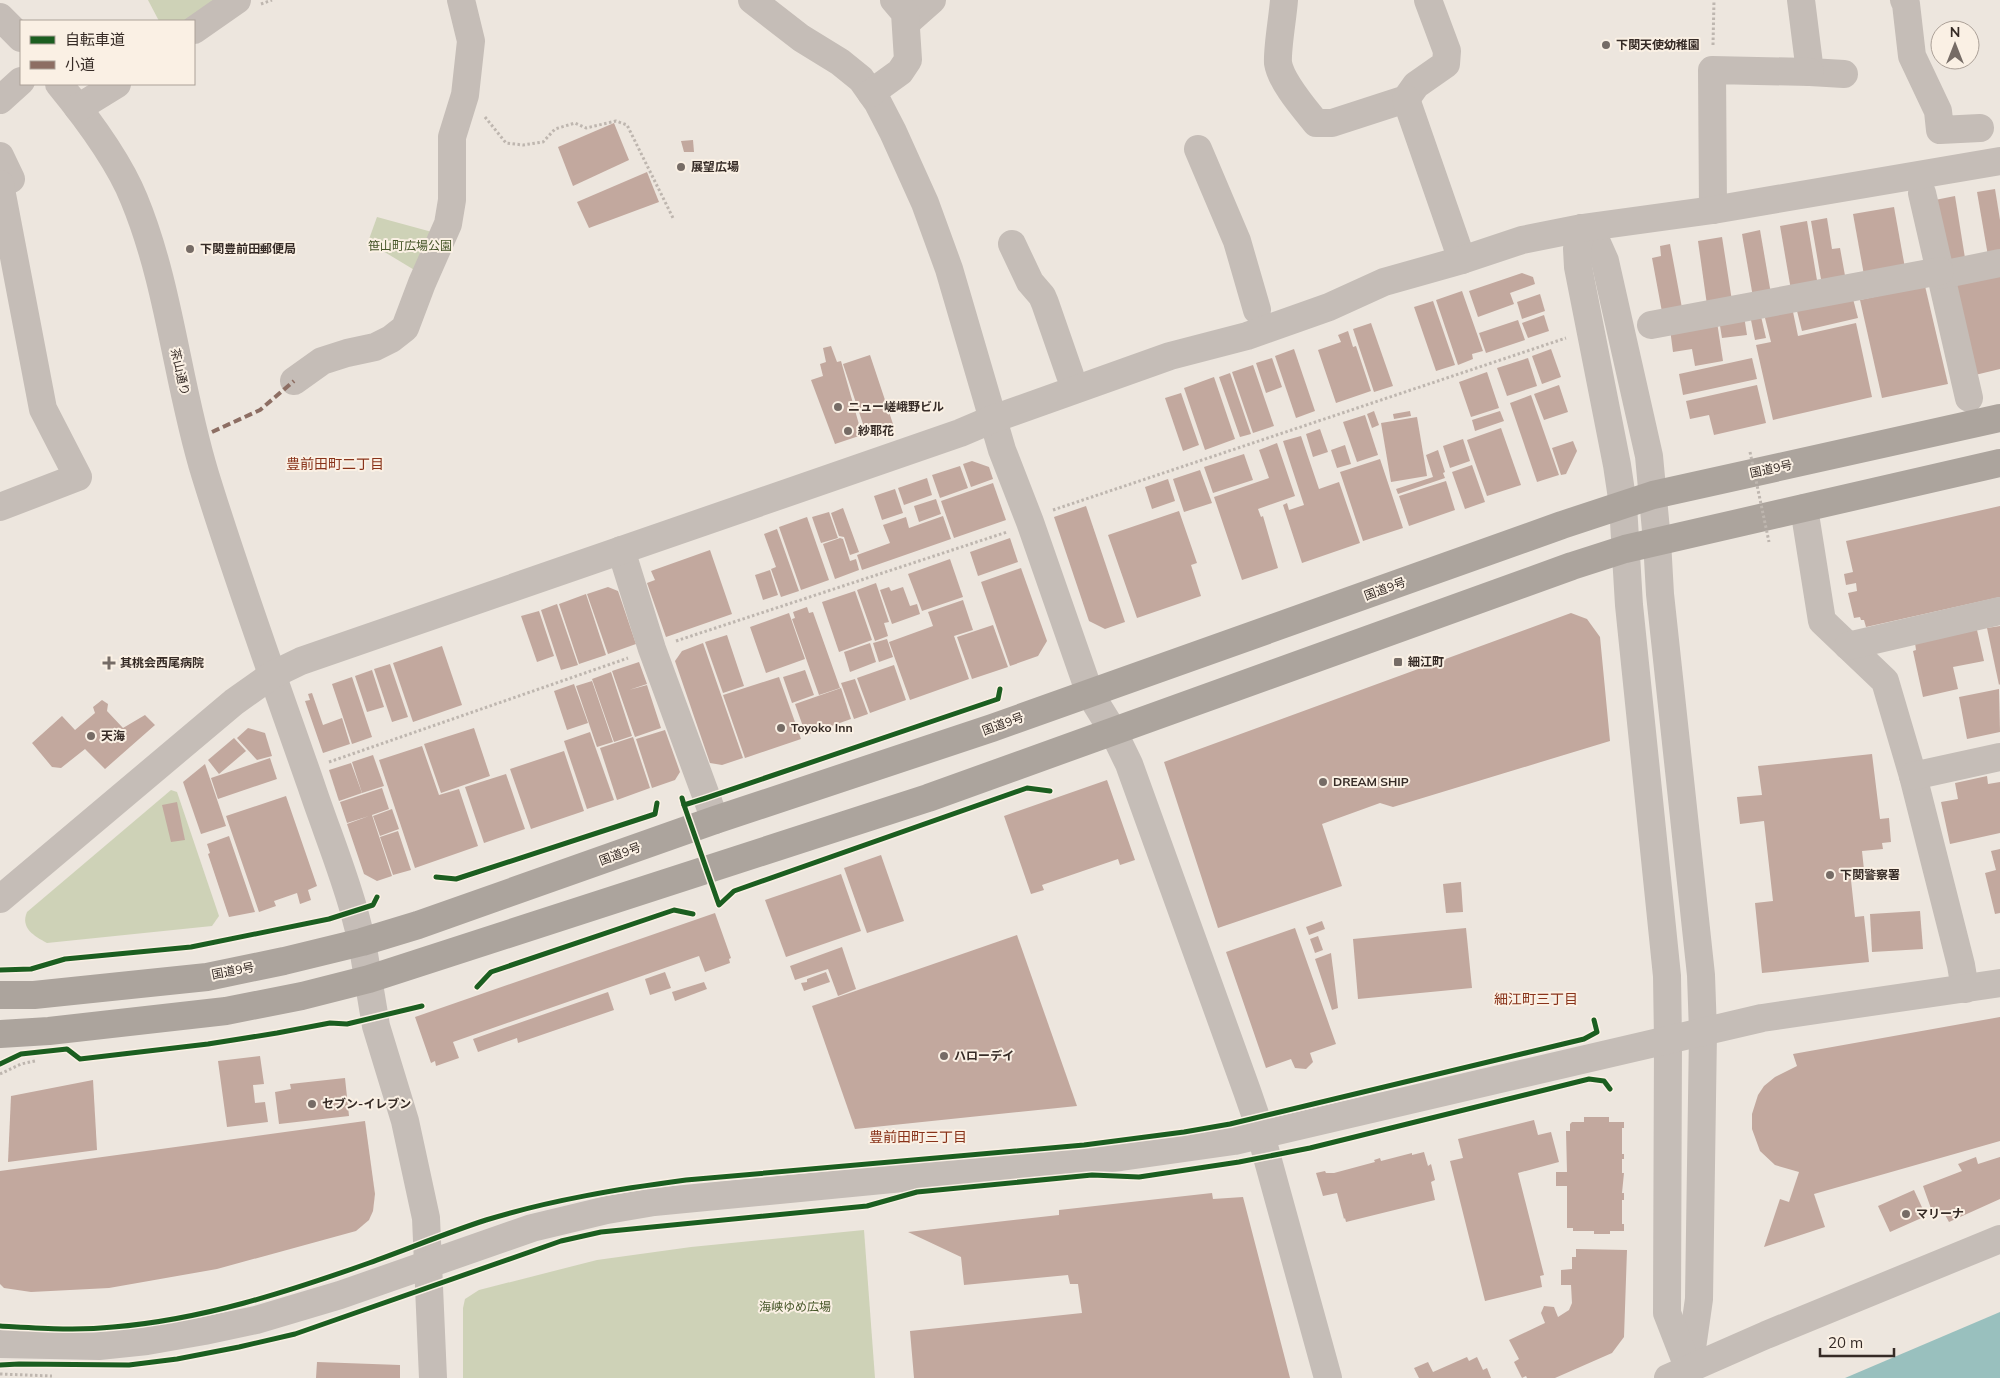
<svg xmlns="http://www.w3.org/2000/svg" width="2000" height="1378" font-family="Mulish,'Noto Sans JP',sans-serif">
	<rect width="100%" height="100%" fill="#ede6de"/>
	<g fill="#ced2b7">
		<path d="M148,0H221L191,21H159Z"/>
		<path d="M377,217L432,232L416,271L368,242Z"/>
		<path d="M171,790L177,792L219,916L212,926L47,943C34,936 20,928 27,912Z"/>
		<path d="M864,1230L875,1378H463V1308L465,1299L479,1290L597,1260L691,1247Z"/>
	</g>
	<path fill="#99c0be" d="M2000,1312V1378H1845Z"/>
	<g fill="#c2a89e">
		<path d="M614,123L629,160L573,186L558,147Z"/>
		<path d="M693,140L694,152H684L681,141Z"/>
		<path d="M647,172L659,202L589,228L577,202Z"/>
		<path d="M1995,189L2000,220V254L1988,256L1977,192Z"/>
		<path d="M1955,196L1965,258L1953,260L1944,255L1935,200Z"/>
		<path d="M1894,207L1905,268L1864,275L1853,214Z"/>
		<path d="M1827,218L1832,249L1840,248L1846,281L1822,285L1811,221Z"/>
		<path d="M1807,221L1818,286L1791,290L1780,226Z"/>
		<path d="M1760,230L1771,294L1753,297L1742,234Z"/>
		<path d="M1722,237L1732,301L1707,305L1698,241Z"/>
		<path d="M1670,244L1682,308L1662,312L1652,258L1661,256L1660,246Z"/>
		<path d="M1522,273L1533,277L1535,284L1510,293L1514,304L1478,317L1469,291Z"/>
		<path d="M2000,273V369L1975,375L1954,283Z"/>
		<path d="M1925,286L1948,384L1882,398L1860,300Z"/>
		<path d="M1462,291L1483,351L1472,354L1473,359L1458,365L1436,300Z"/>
		<path d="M1540,294L1545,311L1522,319L1517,302Z"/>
		<path d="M1852,295L1858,318L1802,331L1796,307Z"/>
		<path d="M1433,301L1455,365L1436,371L1414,307Z"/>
		<path d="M1792,307L1798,336L1856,323L1872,397L1773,420L1756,345L1771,342L1764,314Z"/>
		<path d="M1760,312L1766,338L1755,340L1750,315Z"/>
		<path d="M1544,315L1549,331L1528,338L1522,323Z"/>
		<path d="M1744,316L1747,335L1722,338L1719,320Z"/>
		<path d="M1518,320L1525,340L1486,353L1479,333Z"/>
		<path d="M1717,322L1723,361L1695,366L1692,349L1673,352L1670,329Z"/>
		<path d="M1371,323L1393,386L1374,392L1353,329Z"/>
		<path d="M1348,331L1353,347L1356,346L1371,391L1336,403L1318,350L1341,342L1338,335Z"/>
		<path d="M831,346L837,362L841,361L862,435L835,444L811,380L823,376L820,364L826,362L823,348Z"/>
		<path d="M1294,349L1315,411L1296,418L1275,356Z"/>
		<path d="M1551,349L1561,377L1542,384L1532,356Z"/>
		<path d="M870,355L893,424L866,433L843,364Z"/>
		<path d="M1272,358L1282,387L1266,393L1256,363Z"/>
		<path d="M1528,358L1537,386L1507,396L1497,368Z"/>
		<path d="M1752,358L1757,379L1683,395L1679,374Z"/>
		<path d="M1253,365L1274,426L1253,433L1232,372Z"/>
		<path d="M1487,372L1499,408L1471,417L1459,382Z"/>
		<path d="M1230,373L1251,434L1240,437L1219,377Z"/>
		<path d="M1214,377L1235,439L1205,450L1184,388Z"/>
		<path d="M1559,385L1568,412L1544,420L1534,394Z"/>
		<path d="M1757,385L1766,423L1714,435L1709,415L1690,419L1686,401Z"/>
		<path d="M1181,393L1199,445L1183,451L1165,398Z"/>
		<path d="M1531,395L1559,475L1537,482L1510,403Z"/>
		<path d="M1374,411L1379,425L1372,428L1367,414Z"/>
		<path d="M1410,411L1411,416L1394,419L1393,414Z"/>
		<path d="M1500,411L1504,421L1475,431L1472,420Z"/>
		<path d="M1365,415L1378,455L1357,462L1343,422Z"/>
		<path d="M1417,417L1427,476L1391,482L1381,423Z"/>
		<path d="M1501,428L1521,485L1487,496L1467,440Z"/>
		<path d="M1320,429L1328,452L1313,457L1306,434Z"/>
		<path d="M1301,436L1319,489L1339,482L1360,543L1302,563L1283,505L1287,503L1289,510L1304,505L1283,441Z"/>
		<path d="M1463,439L1470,461L1450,468L1443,446Z"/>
		<path d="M1573,441L1577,451L1566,474L1561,475L1552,448Z"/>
		<path d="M1277,443L1295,496L1258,509L1261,517L1263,516L1278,568L1242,580L1214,497L1269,478L1259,450Z"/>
		<path d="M1345,445L1351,464L1337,468L1331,450Z"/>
		<path d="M1438,450L1445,472L1443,473L1445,478L1398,494L1396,489L1433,477L1426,455Z"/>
		<path d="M1244,454L1253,480L1213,493L1204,467Z"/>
		<path d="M1380,459L1403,528L1363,541L1340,472Z"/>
		<path d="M972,461L989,467L993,479L971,487L963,464Z"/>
		<path d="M1472,465L1485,502L1465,509L1452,472Z"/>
		<path d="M960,466L968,488L940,498L932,475Z"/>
		<path d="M1200,470L1212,503L1184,512L1173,479Z"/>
		<path d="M927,478L932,495L904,505L898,488Z"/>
		<path d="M1168,479L1175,501L1152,509L1145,487Z"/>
		<path d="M1446,481L1455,510L1409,526L1399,496Z"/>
		<path d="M993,483L1006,520L954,538L941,501Z"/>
		<path d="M895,489L903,513L882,520L874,496Z"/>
		<path d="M936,499L941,514L919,522L914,506Z"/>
		<path d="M1086,506L1125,622L1105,629L1089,621L1054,517Z"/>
		<path d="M2000,506V597L1866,627L1864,620H1861L1860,617L1854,618L1848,593L1857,591L1856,583L1846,585L1844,574L1853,572L1846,541Z"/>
		<path d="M843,508L859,552L850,555L844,537L839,536L831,513Z"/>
		<path d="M1179,511L1197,563L1191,565L1201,596L1137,618L1108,535Z"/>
		<path d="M829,512L838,538L821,543L812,517Z"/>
		<path d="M943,516L951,539L862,570L857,555L890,543L883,525L906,517L909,528Z"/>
		<path d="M807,517L829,580L801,590L779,527Z"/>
		<path d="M777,529L799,591L781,597L771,569L776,567L764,534Z"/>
		<path d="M840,538L843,539L850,561L856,559L859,570L835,579L823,544Z"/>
		<path d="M1010,538L1018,562L978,576L970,552Z"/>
		<path d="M710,550L732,614L666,637L647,583L655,580L651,571Z"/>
		<path d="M950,559L963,597L922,611L908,574Z"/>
		<path d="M1021,568L1047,641L1038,656L1010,666L981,582Z"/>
		<path d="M770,570L778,595L763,600L755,575Z"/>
		<path d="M876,583L889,622L884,623L888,636L875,641L857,590Z"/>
		<path d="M608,587L618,591L636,644L608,654L587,594Z"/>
		<path d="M889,587L891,591L903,587L910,606L917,604L920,614L892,624L880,590Z"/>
		<path d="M855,591L872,640L839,652L822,602Z"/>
		<path d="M586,594L606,655L579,664L559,604Z"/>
		<path d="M963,600L973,630L954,636L969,679L910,700L889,642L933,626L928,612Z"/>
		<path d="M557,604L578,665L561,670L541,610Z"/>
		<path d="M807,607L809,613L813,612L840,688L819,695L792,619L795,618L793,612Z"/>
		<path d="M539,611L554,656L537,662L521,616Z"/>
		<path d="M789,613L805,659L766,673L750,627Z"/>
		<path d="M1571,613L1587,619L1600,637L1610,741L1393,807L1380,803L1322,824L1342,886L1218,928L1164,762Z"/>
		<path d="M993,625L1008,667L972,679L957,637Z"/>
		<path d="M2000,626V684L1999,685L1987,628Z"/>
		<path d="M1977,630L1984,661L1953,667L1958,689L1923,697L1913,651L1916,650L1915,643Z"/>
		<path d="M727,635L744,686L723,693L705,642Z"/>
		<path d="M887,639L893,657L879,662L873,643Z"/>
		<path d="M703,643L743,758L722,765L710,763L675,661L682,651Z"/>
		<path d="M870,643L876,662L850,672L844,652Z"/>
		<path d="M442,646L462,705L413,722L393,663Z"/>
		<path d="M639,662L647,684L629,690L647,685L661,728L635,737L612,671Z"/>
		<path d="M390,664L408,717L392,722L374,669Z"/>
		<path d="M894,665L906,700L870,713L857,678Z"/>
		<path d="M372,670L384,707L367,712L355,676Z"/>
		<path d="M805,670L814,695L792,703L783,677Z"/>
		<path d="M611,672L632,736L614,742L592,679Z"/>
		<path d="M352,677L372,737L352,744L332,684Z"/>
		<path d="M779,677L801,739L745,758L723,695Z"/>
		<path d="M855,679L868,714L854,719L841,683Z"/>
		<path d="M592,681L613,742L597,747L576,686Z"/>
		<path d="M574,684L588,723L567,730L554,691Z"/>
		<path d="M841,688L851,719L806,735L795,704Z"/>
		<path d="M1999,689L2000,732L1967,739L1959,697Z"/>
		<path d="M312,693L323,725L342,718L350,744L323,753L305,701L310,700L308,694Z"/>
		<path d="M102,700L108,704L107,711L123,728L145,715L155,725L105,769L85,749L61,768L52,767L32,743L62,716L75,730L95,713L93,707Z"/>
		<path d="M248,728L265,733L272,756L257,760L237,738Z"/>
		<path d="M474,728L490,776L441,793L424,744Z"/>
		<path d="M665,730L680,772L675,780L652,788L636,739Z"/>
		<path d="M590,732L614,800L587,809L564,741Z"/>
		<path d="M633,737L650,788L617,800L600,748Z"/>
		<path d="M234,738L246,751L219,774L208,760Z"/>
		<path d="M422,746L439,795L459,789L478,846L415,868L379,760Z"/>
		<path d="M564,751L584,811L531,829L510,769Z"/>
		<path d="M1872,754L1880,819L1889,818L1891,842L1882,843L1883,849L1862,851L1865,879L1851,880L1855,917L1864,916L1869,962L1762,973L1755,903L1773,901L1764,821L1740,824L1737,797L1762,795L1758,766Z"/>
		<path d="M373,755L384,786L362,793L352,762Z"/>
		<path d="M270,758L277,779L218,799L211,778Z"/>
		<path d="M351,763L362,793L339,801L329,770Z"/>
		<path d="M205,764L226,826L201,834L183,782Z"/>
		<path d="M506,774L525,829L484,843L465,787Z"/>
		<path d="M1987,776L1988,784L2000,782V833L1950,844L1941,802L1958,799L1955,783Z"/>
		<path d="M1107,780L1135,860L1120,865L1118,859L1042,885L1044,890L1031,894L1004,816Z"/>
		<path d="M382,788L389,809L372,815L392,876L377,881L364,874L347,824L369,816L347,823L340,802Z"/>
		<path d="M286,796L317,886L308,890L311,900L300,904L297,893L274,901L276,906L259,912L226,816Z"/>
		<path d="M177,802L185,840L171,842L162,805Z"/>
		<path d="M392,809L399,829L380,836L373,816Z"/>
		<path d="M398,831L411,870L393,875L380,837Z"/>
		<path d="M229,836L255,912L229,917L208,854L210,853L207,844Z"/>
		<path d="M2000,849V913L1995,914L1985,873L1996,870L1991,851Z"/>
		<path d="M881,855L904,921L867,933L844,868Z"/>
		<path d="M841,874L861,931L786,957L765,900Z"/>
		<path d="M1461,882L1463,912L1446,913L1443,884Z"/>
		<path d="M1920,911L1923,949L1872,952L1870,914Z"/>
		<path d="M715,913L731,958L729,959L730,963L705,972L699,956L453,1042L459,1058L436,1066L435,1061L431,1063L415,1017Z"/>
		<path d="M1322,921L1325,929L1309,935L1306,927Z"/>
		<path d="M1295,928L1336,1044L1310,1053L1313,1062L1306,1069L1295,1068L1291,1059L1266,1068L1226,952Z"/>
		<path d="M1466,928L1472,988L1358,999L1353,939Z"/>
		<path d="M1017,935L1077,1106L855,1129L812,1006Z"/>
		<path d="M1318,936L1323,950L1315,953L1310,939Z"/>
		<path d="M842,947L856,989L838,996L828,969L795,980L790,966Z"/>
		<path d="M1331,953L1338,1008L1332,1010L1315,959Z"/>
		<path d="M665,972L671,988L650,995L645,979Z"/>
		<path d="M826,972L830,982L804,991L801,983L807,982V979Z"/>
		<path d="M704,982L707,989L675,1001L672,992Z"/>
		<path d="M608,992L614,1010L518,1043L517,1038L478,1052L473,1039Z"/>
		<path d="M2000,1017V1141L1814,1194L1825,1227L1764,1247L1780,1199L1789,1202L1799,1172L1775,1165L1760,1151L1752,1129V1114L1758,1095L1764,1086L1775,1077L1797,1066L1793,1054Z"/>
		<path d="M260,1056L264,1084L253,1085L255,1103L265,1102L268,1122L227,1127L218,1061Z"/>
		<path d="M345,1078L349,1116L279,1124L275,1092L291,1089L290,1084Z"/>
		<path d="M93,1080L97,1150L8,1162L11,1096Z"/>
		<path d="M1584,1117H1609V1122H1624V1128H1622V1154H1624V1159H1622V1173H1624L1622,1193H1624V1200H1622V1224H1624V1231H1610V1234H1594V1231H1573V1228H1567V1186H1556V1172H1567L1566,1131H1570V1124L1572,1122H1584Z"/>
		<path d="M1534,1120L1538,1135L1551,1132L1559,1162L1518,1173L1544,1275L1540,1276L1542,1287L1485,1301L1450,1161L1463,1158L1458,1139Z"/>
		<path d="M365,1121L375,1194L373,1211L369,1220L356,1231L217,1269L109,1288L31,1292L4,1288L0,1284V1171Z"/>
		<path d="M1424,1152L1428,1166L1431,1164L1435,1180L1431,1182L1435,1200L1346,1222L1345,1218L1344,1219L1337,1193L1323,1196L1316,1173L1325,1171L1326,1173H1334L1375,1162L1374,1160L1380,1158L1381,1161L1412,1153V1155Z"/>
		<path d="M1976,1157L1978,1164L2000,1157V1199L1949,1222L1944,1213L1934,1217L1923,1186L1962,1171L1958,1164Z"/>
		<path d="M1914,1190L1926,1216L1890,1232L1878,1206Z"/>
		<path d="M1212,1193L1213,1199L1243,1197L1290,1378H914L910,1331L1082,1313L1078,1284H1070L1068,1275L964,1285L961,1257L908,1232L1059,1215V1210Z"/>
		<path d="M1576,1249L1627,1250L1624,1337L1612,1353L1555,1378H1527L1526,1376L1522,1378L1514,1362L1519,1359L1509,1340L1545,1323L1541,1313L1544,1306L1554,1307L1558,1317L1569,1310L1572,1303L1571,1285H1561V1270L1572,1269V1257H1576Z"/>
		<path d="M1467,1357L1469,1361L1477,1357L1483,1370L1487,1368L1491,1378H1419L1414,1368L1428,1362L1433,1372Z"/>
		<path d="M317,1362L400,1365V1378H316Z"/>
	</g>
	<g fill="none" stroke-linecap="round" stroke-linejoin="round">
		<g stroke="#beb6af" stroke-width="3" stroke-dasharray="2.5 2.5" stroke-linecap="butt">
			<path d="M261,4L272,0"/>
			<path d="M1713,45L1714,0"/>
			<path d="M485,117L506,143L523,145L543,142L555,129L575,123L586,128L616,121L627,125L674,220"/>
			<path d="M1053,510L1566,338"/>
			<path d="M676,641L1007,532"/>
			<path d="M329,762L628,658"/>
			<path d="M0,1074L21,1064L35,1061"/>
			<path d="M0,1374L52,1376"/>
		</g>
		<g stroke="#c5bdb7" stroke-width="28">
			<path d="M752,0L801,38L840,62L861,79L878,103L893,132L925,203L949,269L1002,450L1030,522L1090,694L1113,731L1129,764L1247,1091L1256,1117L1328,1378"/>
			<path d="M1284,0C1283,16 1277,48 1278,63C1281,82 1304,108 1316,123H1332L1406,99L1416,85L1446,64L1447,51L1428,0"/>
			<path d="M1801,0L1810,72L1844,74"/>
			<path d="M1904,0L1906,4L1912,56L1938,111L1940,130L1980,128"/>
			<path d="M0,17L21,38"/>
			<path d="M906,23L932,0"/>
			<path d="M194,30L237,0"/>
			<path d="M59,84C86,117 118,159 134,199C170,286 177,383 205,474C237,578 275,682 311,785C325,827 342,868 354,911L362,942L376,1026L405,1121L426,1218L433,1378"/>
			<path d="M871,93L900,72L908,60L905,13L894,0"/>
			<path d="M1406,99L1462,260"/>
			<path d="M0,100L21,81"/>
			<path d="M78,108L117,84"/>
			<path d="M1198,149L1237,241L1257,310"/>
			<path d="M0,156L11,179L0,181"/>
			<path d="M0,184L43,409L78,477L0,507"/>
			<path d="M1922,193L1969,398"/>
			<path d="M1713,210L1712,70L1810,72"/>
			<path d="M1582,228L1597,243L1605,261L1649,456L1657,541L1660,594L1701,975L1703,1032L1699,1299L1689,1369"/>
			<path d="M1582,228L1577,249L1578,267L1617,465L1623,505L1629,605L1667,976L1668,1040L1667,1313L1688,1367"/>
			<path d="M1012,244L1030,282L1042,296L1045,303L1070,375"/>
			<path d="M1941,275L2000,263"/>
			<path d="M1651,325L1940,271"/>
			<path d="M294,381L322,361L347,353L375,347L391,339L405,328L422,283L448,224L452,200V137L465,95L471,41L461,0"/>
			<path d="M1804,508L1822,621L1885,681L1913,776L1961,965L1965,989"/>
			<path d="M621,550L652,649L715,820"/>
			<path d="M1848,646L2000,611"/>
			<path d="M1913,776L2000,757"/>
			<path d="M0,899L234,702L272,675L301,661L960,433L993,419L1170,356L1247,336L1329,307L1384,282L1462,260L1522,240L1582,228L1713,210L2000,161"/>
			<path d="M0,1344L99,1346L147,1341L204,1331L256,1320L340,1295L532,1228L607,1210L654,1202L1121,1157L1234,1141L1762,1018L2000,983"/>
			<path d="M1668,1378L1766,1335L2000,1239"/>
		</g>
		<g stroke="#aca49d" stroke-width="28">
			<path d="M0,995H34L207,977L284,961L362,942L418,925L715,820L992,728L1562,525L1653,495L2000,418"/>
			<path d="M0,1034L49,1031L226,1011L302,996L369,979L928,798L1572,566L1625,549L2000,463"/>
		</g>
		<path stroke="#beb6af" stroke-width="3" stroke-dasharray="2.5 2.5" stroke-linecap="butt" d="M1750,452L1769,542"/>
		<path stroke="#8d6e63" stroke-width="4" stroke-dasharray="8 4" stroke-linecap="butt" d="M212,432L260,410L294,381"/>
		<defs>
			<g id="cycleway">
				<path d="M682,798L684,805L706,798L998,699L1000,689"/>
				<path d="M684,805L719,905L734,891L1027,788L1050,791"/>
				<path d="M436,877L456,879L655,814L657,803"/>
				<path d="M0,970L31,969L65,959L191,947L329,919L373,905L377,897"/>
				<path d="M477,987L491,972L674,910L693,914"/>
				<path d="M0,1064L21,1054L67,1049L80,1059L208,1044L277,1033L330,1023L347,1024L422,1006"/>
				<path d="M0,1326C37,1328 76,1331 113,1327C201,1320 287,1292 369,1263C408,1249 446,1233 486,1220C551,1200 618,1189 686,1180L1084,1145L1184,1132L1230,1124L1584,1039L1597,1032L1594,1020"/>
				<path d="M0,1365L19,1364L129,1365L177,1359L239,1347L295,1334L561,1241L601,1232L867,1206L917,1192L1092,1175L1139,1177L1239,1162L1310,1148L1589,1079L1604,1081L1610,1089"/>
			</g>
		</defs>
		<use href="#cycleway" stroke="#faf0e4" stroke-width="8"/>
		<use href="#cycleway" stroke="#1b5e20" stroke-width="5"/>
	</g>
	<g fill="#766c66" stroke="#faf0e4" stroke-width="2">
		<circle cx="1606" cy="45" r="5"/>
		<circle cx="681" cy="167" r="5"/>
		<circle cx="190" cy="249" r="5"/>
		<circle cx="838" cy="407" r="5"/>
		<circle cx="848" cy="431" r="5"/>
		<rect x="1393" y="657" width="10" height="10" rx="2.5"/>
		<path d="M106.5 655.5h5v5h5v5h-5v5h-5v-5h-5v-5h5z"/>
		<circle cx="781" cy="728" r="5"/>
		<circle cx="91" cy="736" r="5"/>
		<circle cx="1323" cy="782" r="5"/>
		<circle cx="1830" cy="875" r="5"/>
		<circle cx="944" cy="1056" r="5"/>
		<circle cx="312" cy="1104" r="5"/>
		<circle cx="1906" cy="1214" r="5"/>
	</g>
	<g text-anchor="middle" stroke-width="4" stroke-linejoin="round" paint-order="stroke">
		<g font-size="12" font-weight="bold" fill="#362b26" stroke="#faf0e4" text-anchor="start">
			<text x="1616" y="49">下関天使幼稚園</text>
			<text x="691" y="171">展望広場</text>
			<text x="200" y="253">下関豊前田郵便局</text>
			<text x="848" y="411">ニュー嵯峨野ビル</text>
			<text x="858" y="435">紗耶花</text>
			<text x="1408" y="666">細江町</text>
			<text x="120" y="667">其桃会西尾病院</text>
			<text x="791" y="732">Toyoko Inn</text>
			<text x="101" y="740">天海</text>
			<text x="1333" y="786">DREAM SHIP</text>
			<text x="1840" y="879">下関警察署</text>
			<text x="954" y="1060">ハローデイ</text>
			<text x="322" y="1108">セブン-イレブン</text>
			<text x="1916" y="1218">マリーナ</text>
		</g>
		<g font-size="12" fill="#455528" stroke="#faf0e4">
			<text x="410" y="250">笹山町広場公園</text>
			<text x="795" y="1311">海峡ゆめ広場</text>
		</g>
		<g font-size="12" fill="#362b26" stroke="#faf0e4">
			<text transform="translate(180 372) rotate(77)" y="4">茶山通り</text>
			<text transform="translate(1771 469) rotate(-12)" y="4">国道9号</text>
			<text transform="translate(1385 589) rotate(-20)" y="4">国道9号</text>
			<text transform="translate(1003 724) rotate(-20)" y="4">国道9号</text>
			<text transform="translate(620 854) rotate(-20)" y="4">国道9号</text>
			<text transform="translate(233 971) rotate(-11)" y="4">国道9号</text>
		</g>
		<g font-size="14" fill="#89331a" stroke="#faf0e4">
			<text x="335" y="469">豊前田町二丁目</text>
			<text x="1536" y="1004">細江町三丁目</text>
			<text x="918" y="1142">豊前田町三丁目</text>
		</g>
	</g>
	<rect x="20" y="20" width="175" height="65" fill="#faf0e4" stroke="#aca198"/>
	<rect x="30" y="36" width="25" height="8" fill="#1b5e20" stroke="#aca198"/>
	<text x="65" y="45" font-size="15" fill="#362b26">自転車道</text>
	<rect x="30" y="61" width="25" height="8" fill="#8d6e63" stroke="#aca198"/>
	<text x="65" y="70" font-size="15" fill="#362b26">小道</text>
	<g transform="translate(1955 45)"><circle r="24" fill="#faf0e4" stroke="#aca198"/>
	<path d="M0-4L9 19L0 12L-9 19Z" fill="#766c66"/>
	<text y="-8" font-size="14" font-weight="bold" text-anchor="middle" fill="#362b26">N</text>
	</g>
	<path d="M1820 1348v8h74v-8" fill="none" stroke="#362b26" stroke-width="2.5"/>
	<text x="1828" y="1348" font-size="15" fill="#362b26" stroke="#faf0e4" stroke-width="4" paint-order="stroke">20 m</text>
</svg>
